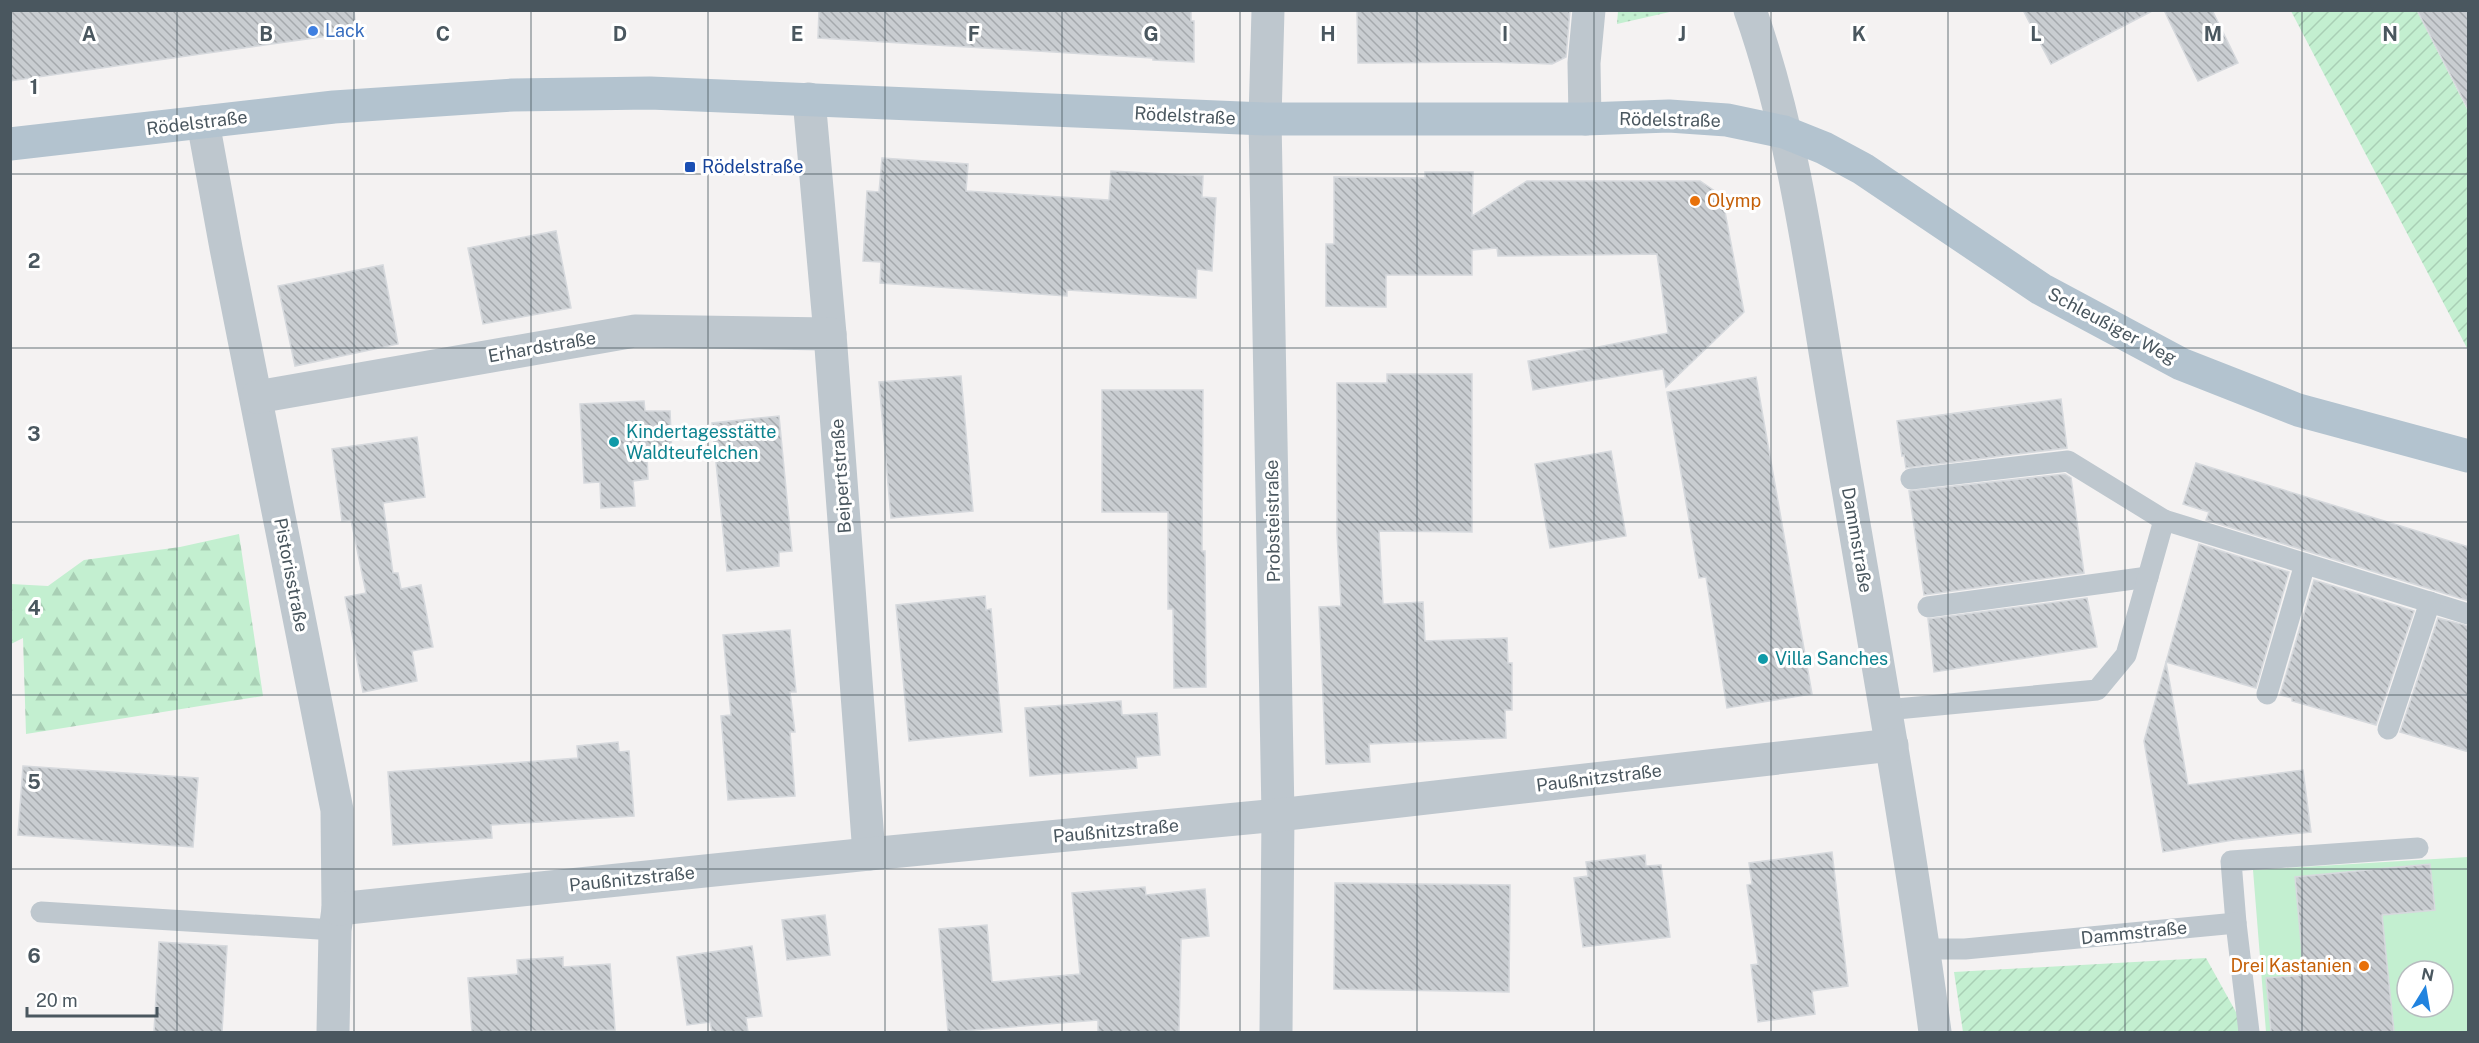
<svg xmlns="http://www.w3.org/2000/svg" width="2479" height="1043" font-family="'Public Sans',sans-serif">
	<defs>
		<pattern id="grass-dots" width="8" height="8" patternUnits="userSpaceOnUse" patternTransform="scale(1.5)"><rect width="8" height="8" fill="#c3efd0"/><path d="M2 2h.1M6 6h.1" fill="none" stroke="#a9cfb5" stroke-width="1.8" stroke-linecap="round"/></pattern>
		<pattern id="forest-firs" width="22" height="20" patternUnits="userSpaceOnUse" patternTransform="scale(1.5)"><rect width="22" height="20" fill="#c3efd0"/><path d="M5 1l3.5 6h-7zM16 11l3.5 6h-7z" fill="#a9cfb5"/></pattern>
		<pattern id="garden-furrows" width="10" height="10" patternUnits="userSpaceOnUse" patternTransform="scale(1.5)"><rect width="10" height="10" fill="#c3efd0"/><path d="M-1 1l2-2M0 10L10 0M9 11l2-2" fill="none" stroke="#a9cfb5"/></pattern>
		<pattern id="building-back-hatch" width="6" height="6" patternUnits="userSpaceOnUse" patternTransform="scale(1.5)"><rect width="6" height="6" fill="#c9cdd1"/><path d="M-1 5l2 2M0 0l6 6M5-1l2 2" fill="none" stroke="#a5a9ad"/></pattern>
	</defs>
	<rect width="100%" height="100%" fill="#f4f2f2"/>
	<path fill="url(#grass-dots)" d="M1618,11V10L1674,11L1617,24Z"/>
	<path fill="url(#forest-firs)" d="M239,534L263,696L26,734L23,638L11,644V584L48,586L84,560L180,547Z"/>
	<path fill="#c3efd0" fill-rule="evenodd" d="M2468,857V1032H2266L2253,870ZM2407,971H2443V1007H2407Z"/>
	<g fill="url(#garden-furrows)">
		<path d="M2291,11H2417L2468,111V350Z"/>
		<path d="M2206,958L2247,1032H1963L1954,972Z"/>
	</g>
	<g fill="url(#building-back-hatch)" stroke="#d6d9dd" stroke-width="1.5">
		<path d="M10,10H354L356,32L10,81Z"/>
		<path d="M819,10H1191V21H1194V62L1153,60V58L818,38Z"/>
		<path d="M1357,10H1570L1566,57L1552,64L1489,62L1358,63Z"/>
		<path d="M2023,10H2154L2051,64Z"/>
		<path d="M2164,10H2212L2238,63L2198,81Z"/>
		<path d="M2417,10H2469V111Z"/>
		<path d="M882,158L968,164L966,191L1109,200L1111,171L1203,176L1202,197L1216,198L1212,271L1197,269L1196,298L1067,290V296L880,283L881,262L863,261L867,191L879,192Z"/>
		<path d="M1425,172H1473L1472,216L1527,181H1700L1722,196L1744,312L1666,387L1663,369L1533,390L1528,361L1668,333L1657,254L1498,256L1497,248L1472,250V275H1386V307L1326,306V244H1334V177L1425,178Z"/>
		<path d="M556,231L571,308L483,324L468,248Z"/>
		<path d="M383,265L398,344L295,366L278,286Z"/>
		<path d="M1387,374H1472V532L1379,531L1383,604L1423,602L1425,641L1507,638L1508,663H1512V710H1505L1506,738L1369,744L1370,762L1326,764L1319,607L1341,606L1337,533V383H1387Z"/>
		<path d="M961,376L973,511L891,518L879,382Z"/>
		<path d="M1756,377L1812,694L1727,708L1706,577L1699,578L1667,392Z"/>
		<path d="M1102,390H1203L1202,551H1205L1206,687L1174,688L1173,609H1168V512H1102Z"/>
		<path d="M2061,399L2067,448L1906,468L1904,455L1902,456L1897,421Z"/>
		<path d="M644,401L645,411H670L672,454L647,455L648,479L633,481L635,506L601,508L600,482L584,483L580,404Z"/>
		<path d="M779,416L792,551L779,552V566L727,571L712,423Z"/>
		<path d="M417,437L425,497L383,503L393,573H398L401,589L421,585L433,647L412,651L417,681L363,692L345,597L366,593L351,520L342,521L332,449Z"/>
		<path d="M1611,451L1626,536L1550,548L1535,464Z"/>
		<path d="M2196,463L2469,547V601L2206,520L2209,512L2183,504Z"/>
		<path d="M2065,474L2071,478L2084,573L1924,595L1909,491Z"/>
		<path d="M2199,544L2289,572L2256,688L2166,662L2188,785L2303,770L2311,832L2233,840L2163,852L2144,741Z"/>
		<path d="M2314,580L2414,611L2376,725L2292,701V698L2280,695Z"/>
		<path d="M985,596L986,610L991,609L1002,732L909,741L896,605Z"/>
		<path d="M2087,598L2097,647L1934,672L1928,619Z"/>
		<path d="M2438,618L2469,626V752L2400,732Z"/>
		<path d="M790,630L796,692H790L795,732H790L795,796L728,800L721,716L731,715L723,635Z"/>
		<path d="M1121,701L1122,715L1157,713L1160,755L1136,757L1137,768L1030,776L1025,708Z"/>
		<path d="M618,742L619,752L629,751L634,816L491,825L492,838L393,845L388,772L578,758L577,746Z"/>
		<path d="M23,766L198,778L193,847L18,835Z"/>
		<path d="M1832,852L1848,986L1812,991L1815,1014L1758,1022L1751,965L1758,964L1747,885L1752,884L1749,863Z"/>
		<path d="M1645,855L1646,866L1661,865L1670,937L1583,947L1574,878L1588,876L1586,862Z"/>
		<path d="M2430,864L2435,910L2382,915L2394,1032H2271L2266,978L2304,975L2295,877Z"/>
		<path d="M1335,883L1510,885L1509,992L1334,989Z"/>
		<path d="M1145,887L1146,895L1205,889L1209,936L1181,939L1179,1032H1098V1020L948,1032L939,929L987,925L992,982L1080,974L1072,893Z"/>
		<path d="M825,915L830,955L787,960L782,920Z"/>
		<path d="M159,942L227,946L222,1032H154Z"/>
		<path d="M752,946L762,1016L746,1018L748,1032H712L710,1022L687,1025L677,957Z"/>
		<path d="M563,957V967L610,964L615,1030L472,1032L468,978L518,974L517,960Z"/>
	</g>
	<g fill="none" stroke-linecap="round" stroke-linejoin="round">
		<g stroke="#bec7ce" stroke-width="21">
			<path d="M1911,479L2068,461L2164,520"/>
			<path d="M1928,607L2148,577"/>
			<path d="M2267,694L2305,564"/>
			<path d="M1886,710L2097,690L2126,655L2164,520L2468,614"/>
			<path d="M2388,729L2430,602"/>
			<path d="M41,912L335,930"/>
			<path d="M2236,923L2231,861L2418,848"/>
			<path d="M1924,949H1965L2236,923L2249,1032"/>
		</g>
		<g stroke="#bec7ce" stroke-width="33">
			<path d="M1268,10L1265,119L1278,815L1276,1032"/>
			<path d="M1750,10C1797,143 1813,286 1837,424C1871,627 1908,829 1935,1032"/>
			<path d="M809,99L830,334L869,854"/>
			<path d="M1585,119L1584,63L1589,10"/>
			<path d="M203,122L226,248L337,810L338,909L335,930L333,1032"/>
			<path d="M257,397L635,331L830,334"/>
			<path d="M338,909L869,854L1278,815L1892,745"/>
		</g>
		<path stroke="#b3c3cf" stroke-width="33" d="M10,144L334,107L513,95L650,93L1265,119H1585L1669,116L1727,120L1784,132L1824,148L1863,169L2041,289L2181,364L2298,410L2468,456"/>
	</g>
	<path fill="none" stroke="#4a575f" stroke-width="1.5" stroke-opacity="0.55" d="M177,10V1032M354,10V1032M531,10V1032M708,10V1032M885,10V1032M1062,10V1032M1240,10V1032M1417,10V1032M1594,10V1032M1771,10V1032M1948,10V1032M2125,10V1032M2302,10V1032M10,174H2468M10,348H2468M10,522H2468M10,695H2468M10,869H2468"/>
	<circle fill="#3f7fe0" stroke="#fff" stroke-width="2" cx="313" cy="31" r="6"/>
	<rect fill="#1a4fb4" stroke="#fff" stroke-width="2" x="684" y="161" width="12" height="12" rx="3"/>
	<g fill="#e8710a" stroke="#fff" stroke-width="2">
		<circle cx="1695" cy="201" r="6"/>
		<circle cx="2364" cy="966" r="6"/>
	</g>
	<g fill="#0f9aa8" stroke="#fff" stroke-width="2">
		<circle cx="614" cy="442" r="6"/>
		<circle cx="1763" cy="659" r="6"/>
	</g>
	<g text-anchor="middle" stroke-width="6" stroke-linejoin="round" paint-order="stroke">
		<g font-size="18" fill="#366cbe" stroke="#fff" text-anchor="start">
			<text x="325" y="37">Lack</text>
		</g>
		<g font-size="18" fill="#4a575f" stroke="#fff">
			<text transform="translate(1185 116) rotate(3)" y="6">Rödelstraße</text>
			<text transform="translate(1670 120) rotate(1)" y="6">Rödelstraße</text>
			<text transform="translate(197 123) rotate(-7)" y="6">Rödelstraße</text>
			<text transform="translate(2112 326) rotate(28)" y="6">Schleußiger Weg</text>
			<text transform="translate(542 347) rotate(-10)" y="6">Erhardstraße</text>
			<text transform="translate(841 476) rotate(-94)" y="6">Beipertstraße</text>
			<text transform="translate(1273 521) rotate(-91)" y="6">Probsteistraße</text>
			<text transform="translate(1857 540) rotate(80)" y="6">Dammstraße</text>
			<text transform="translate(291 575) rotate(79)" y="6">Pistorisstraße</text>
			<text transform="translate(1599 778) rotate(-7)" y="6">Paußnitzstraße</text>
			<text transform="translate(1116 831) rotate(-5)" y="6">Paußnitzstraße</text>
			<text transform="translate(632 879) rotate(-6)" y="6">Paußnitzstraße</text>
			<text transform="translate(2134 933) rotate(-6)" y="6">Dammstraße</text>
		</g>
		<g font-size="18" fill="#164399" stroke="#fff" text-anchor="start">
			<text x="702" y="173">Rödelstraße</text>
		</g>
		<g font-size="18" fill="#c56008" stroke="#fff" text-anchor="start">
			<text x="1707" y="207">Olymp</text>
			<text x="2352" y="972" text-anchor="end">Drei Kastanien</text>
		</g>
		<g font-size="18" fill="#0d838f" stroke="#fff" text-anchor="start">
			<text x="626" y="438">Kindertagesstätte<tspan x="626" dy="21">Waldteufelchen</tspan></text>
			<text x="1775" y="665">Villa Sanches</text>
		</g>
	</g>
	<g font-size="20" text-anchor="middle" font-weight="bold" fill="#4a575f" stroke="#fff" stroke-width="6" stroke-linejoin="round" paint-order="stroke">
		<text x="89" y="41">A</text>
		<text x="266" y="41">B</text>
		<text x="443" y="41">C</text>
		<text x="620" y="41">D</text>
		<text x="797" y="41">E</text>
		<text x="974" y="41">F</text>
		<text x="1151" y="41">G</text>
		<text x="1328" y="41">H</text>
		<text x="1505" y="41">I</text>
		<text x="1682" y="41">J</text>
		<text x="1859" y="41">K</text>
		<text x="2036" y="41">L</text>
		<text x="2213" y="41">M</text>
		<text x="2390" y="41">N</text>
		<text x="34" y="94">1</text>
		<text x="34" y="268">2</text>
		<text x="34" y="441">3</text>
		<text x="34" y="615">4</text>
		<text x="34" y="789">5</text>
		<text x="34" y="963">6</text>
	</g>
	<rect width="2479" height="1043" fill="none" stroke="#4a575f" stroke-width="24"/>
	<g transform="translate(2425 989) rotate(11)"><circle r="28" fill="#ffffff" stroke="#b7bcbf" stroke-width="1.5"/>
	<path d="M0-4.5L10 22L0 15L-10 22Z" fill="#2183df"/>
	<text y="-9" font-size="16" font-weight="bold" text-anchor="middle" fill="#4a575f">N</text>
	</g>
	<path d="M27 1007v9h130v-9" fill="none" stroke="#4a575f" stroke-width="3"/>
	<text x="36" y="1007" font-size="18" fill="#4a575f" stroke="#ffffff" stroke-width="4.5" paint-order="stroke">20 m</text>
</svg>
